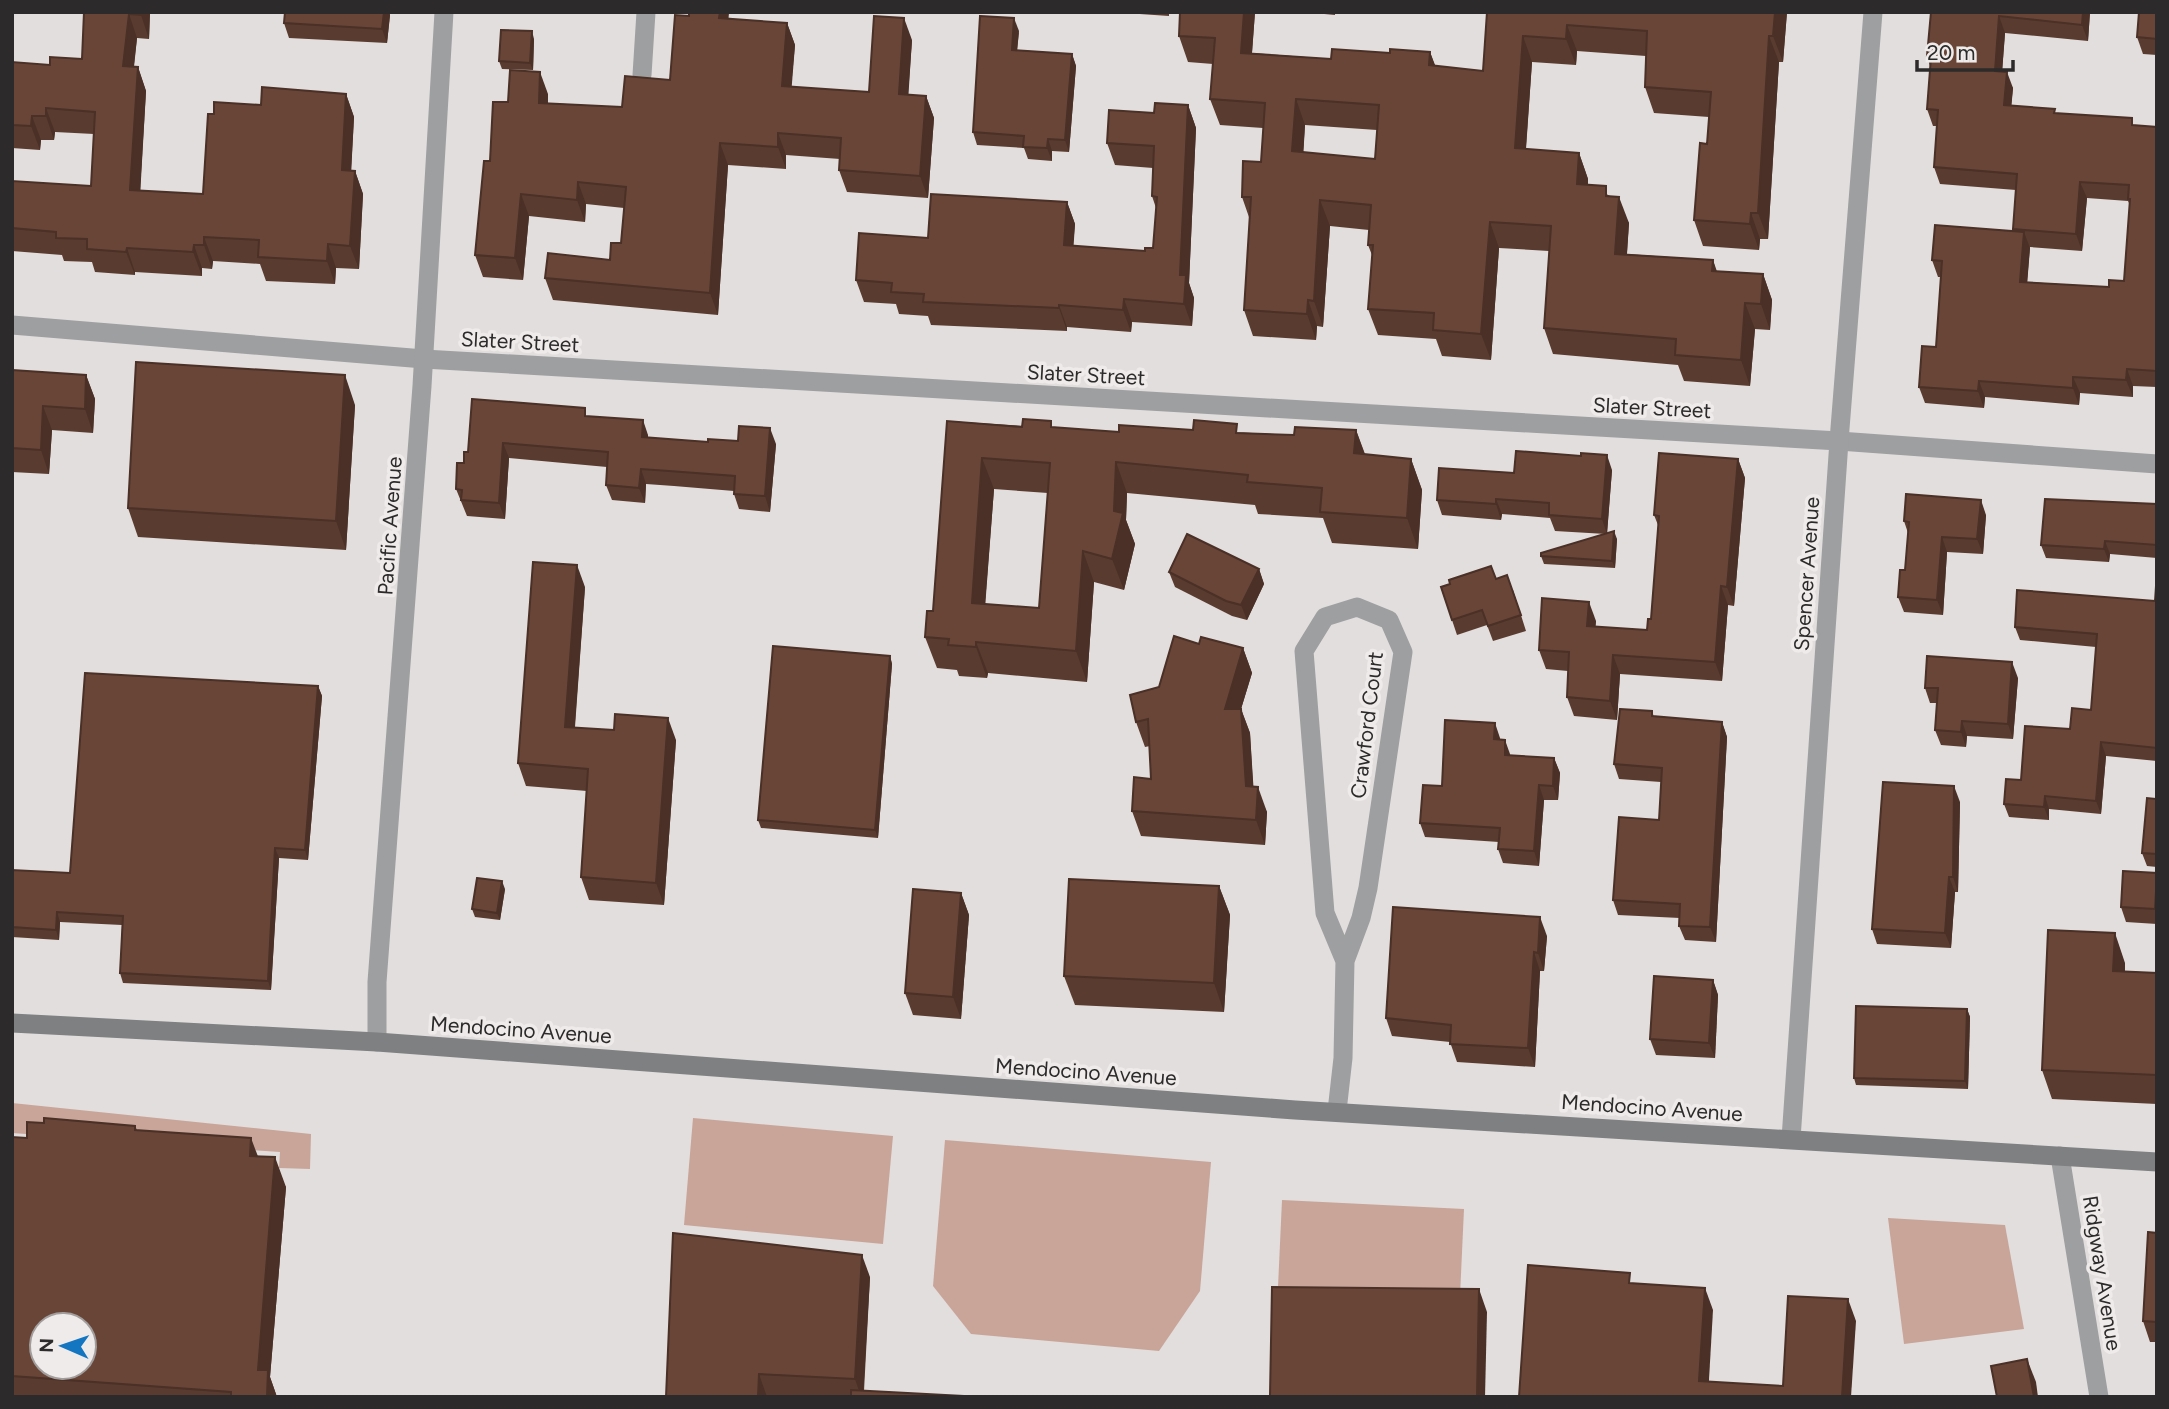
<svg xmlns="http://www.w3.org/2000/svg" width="2169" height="1409" font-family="Figtree,sans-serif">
	<rect width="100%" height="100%" fill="#e2dedd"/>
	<g fill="#c8a598">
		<path d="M12,1103L311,1134L310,1169L279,1168L280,1152L12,1133Z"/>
		<path d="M693,1118L893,1136L883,1244L684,1225Z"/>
		<path d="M945,1140L1211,1162L1200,1291L1159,1351L971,1334L933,1286Z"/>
		<path d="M1282,1200L1464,1209L1460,1296L1278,1287Z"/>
		<path d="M1888,1218L2005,1225L2024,1329L1904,1344Z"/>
	</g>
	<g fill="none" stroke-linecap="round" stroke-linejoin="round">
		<g stroke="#9e9fa0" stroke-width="19">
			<path d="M642,75L646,12"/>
			<path d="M12,325L424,359L1839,441L2157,464"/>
			<path d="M1337,1111L1343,1058L1345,961L1361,918L1368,888L1403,652L1389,620L1357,607L1325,617L1304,651L1325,913L1345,961"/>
			<path d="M2060,1156L2099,1397"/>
		</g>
		<g stroke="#9e9fa0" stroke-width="19">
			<path d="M377,1042V982L422,386L444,12"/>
			<path d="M1791,1139L1839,441L1873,12"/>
		</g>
		<path stroke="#7e8081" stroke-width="19" d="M12,1023L377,1042L1295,1110L2157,1162"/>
	</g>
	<g fill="#5a3b2f" fill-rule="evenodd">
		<path d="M84,12H150L149,39L137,38L134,67H138L146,91L140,191L203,194L214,114L261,105L346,94L354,117L351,170L355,171L363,194L359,269L336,268L335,284L266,281L260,264L213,261L212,269L202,268V276L135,272V275L95,272L92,262L64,261L62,255L12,251V181L91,186L94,134L55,132L54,140H41L40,150L12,148V62L50,65L82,59Z"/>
		<path d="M285,12H389L390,15L387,43L289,38L284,23Z"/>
		<path d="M1125,12H1169V16L1125,13Z"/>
		<path d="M1180,12H1255L1252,53L1331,59L1390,53L1430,52L1435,66L1483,71L1487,12H1787L1783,62H1779L1768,239H1760L1759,250L1703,246L1694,220L1707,144L1709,117L1654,113L1645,87L1646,56L1577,51L1576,65L1532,62L1526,149L1579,153L1588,179V184L1610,196L1629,223L1627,254L1713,260L1716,271L1763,274L1772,300L1770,330L1755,329L1750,386L1684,381L1678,365L1553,354L1544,328L1549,251L1499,248L1491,360L1442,356L1436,339L1378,335L1368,309L1372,255L1368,245L1369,230L1330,226L1323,327L1317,326L1316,340L1253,336L1244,310L1250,220L1242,197L1261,162L1263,128L1220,125L1210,99L1213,64L1188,62L1179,36ZM1305,125L1377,130L1375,159L1303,152Z"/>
		<path d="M1303,12H1335V15Z"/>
		<path d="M1931,12H2090L2088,41L2005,33L2002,71L2013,88L2011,106L2135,125L2157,127V387L2133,386V397L2080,393L2079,405L1985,397L1984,408L1925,403L1919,387L1936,347L1941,277H1938L1932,260L2013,231L2016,190L1940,184L1934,167L1937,126H1933L1927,109L1930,66L1927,56ZM2087,198L2128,201L2130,205L2124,281L2109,287L2027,282L2030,247L2082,251Z"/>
		<path d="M2157,12V55L2143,54L2137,37Z"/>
		<path d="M729,19L787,23L795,45L791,87L869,92L912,40L908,95L926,96L934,118L928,198L847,192L839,170L840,159L786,155V169L728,165L718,315L553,300L545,278L610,260L621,243L624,208L586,204L585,222L529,216L523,280L483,277L475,255L490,161L508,102L548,94V103L622,107L670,80Z"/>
		<path d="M1019,31L1017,50L1072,54L1076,66L1069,152L1052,151V161L1028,159L1024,148L977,145L973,132Z"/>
		<path d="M534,39L533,70L502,69L499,61Z"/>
		<path d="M1188,105L1196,128L1189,283L1194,298L1192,326L1132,322L1131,332L1067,327V331L931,325L928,316L899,314L896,304L864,302L856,280L928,238L1067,202L1075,224L1073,246L1145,251L1153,248L1156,208L1152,196L1153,168L1115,165L1107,143L1154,113Z"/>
		<path d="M12,370L86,375L95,399L93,433L52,430L49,474L12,472Z"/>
		<path d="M355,405L346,550L138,537L128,508Z"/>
		<path d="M588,416L648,435V438L708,442L776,444L770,512L739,509L734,494V491L674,486L646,484L645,503L612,500L606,485L607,467L509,458L505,519L467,516L456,489L468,452Z"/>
		<path d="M947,421L1119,432L1193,430L1294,435L1356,430L1365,454L1411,459L1422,490L1418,549L1332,543L1323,518L1258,514L1255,505L1127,493L1126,520L1135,544L1124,590L1094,582L1087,682L988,673L987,678L959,676L957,670L937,668L925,637L933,611ZM994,489L1048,493L1039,608L985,604Z"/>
		<path d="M1738,459L1745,478L1734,606L1728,605L1722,681L1620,674L1617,720L1574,716L1567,697L1568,671L1546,669L1539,650L1596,621L1595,627L1647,630L1651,619L1658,525L1654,515Z"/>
		<path d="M1612,470L1607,533L1617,539L1615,568L1544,564L1541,556L1606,534L1555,531L1550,518L1502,514L1501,520L1442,515L1437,500L1514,473Z"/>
		<path d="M2157,504V558L2110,554L2109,562L2046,558L2041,545Z"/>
		<path d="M1986,515L1983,554L1947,552L1943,615L1904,612L1898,597L1905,570L1908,533L1904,521Z"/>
		<path d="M1259,569L1264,584L1247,620L1232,616L1175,587L1169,572Z"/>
		<path d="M2157,571V761L2106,756L2101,814L2049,809V820L2009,817L2004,804L2021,780L2070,729L2091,710L2096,647L2020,640L2015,627L2155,601Z"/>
		<path d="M1496,579L1513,590L1526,631L1493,641L1487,625L1457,635L1452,620Z"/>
		<path d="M585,587L575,727L676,740L664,905L589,900L581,877L587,791L526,786L518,763Z"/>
		<path d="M1199,644L1243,648L1252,673L1241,709L1250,733L1253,786L1267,812L1265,845L1141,836L1132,811L1151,779L1150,746L1145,747L1136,722L1159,687Z"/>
		<path d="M890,656L892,664L878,838L761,828L758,820Z"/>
		<path d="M2018,678L2013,739L1967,736L1966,747L1941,745L1935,730L1937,703H1930L1925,688Z"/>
		<path d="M318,686L322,696L308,860L279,858L271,990L123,983L120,973L122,925L60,922L59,940L12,937V870L70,873Z"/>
		<path d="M1652,711L1654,717L1722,722L1727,737L1716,942L1685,940L1679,926L1680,918L1618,915L1613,900L1659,820L1661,782L1619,779L1614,764Z"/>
		<path d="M1500,738V739L1510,755L1554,758L1560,773L1558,800H1544L1539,866L1503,863L1498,849L1499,842L1425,837L1420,823L1442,786Z"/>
		<path d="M2157,781V867L2147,866L2142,853L2156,799Z"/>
		<path d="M1960,802L1958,892H1955L1951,948L1877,944L1872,929Z"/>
		<path d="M2157,873V924L2126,922L2121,907Z"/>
		<path d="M1219,886L1230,915L1224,1012L1075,1005L1064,976Z"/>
		<path d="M505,889L500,920L475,917L472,909Z"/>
		<path d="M961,893L969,915L961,1019L913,1015L905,993Z"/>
		<path d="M1547,936L1544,971H1540L1535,1067L1457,1062L1450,1042L1392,1036L1386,1018Z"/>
		<path d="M2125,963V971L2157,973V1104L2052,1099L2042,1070Z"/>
		<path d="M1713,980L1718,995L1715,1058L1656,1055L1650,1039Z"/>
		<path d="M1967,1009L1970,1017L1968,1089L1856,1085L1854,1078Z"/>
		<path d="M44,1123L135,1126L137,1130L258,1156L286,1187L270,1377L277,1397H12V1137L27,1138Z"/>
		<path d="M2157,1233V1342H2150L2143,1321Z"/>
		<path d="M870,1277L864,1391L983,1397H666Z"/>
	</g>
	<g fill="#4a3026">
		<path d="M141,12H150L149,39L141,15Z"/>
		<path d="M384,12H389L390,15L387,43L382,29Z"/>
		<path d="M720,12H729L727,40L719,18Z"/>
		<path d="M1244,12H1255L1250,79L1241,53Z"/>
		<path d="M1775,12H1787L1783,62L1773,36Z"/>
		<path d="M2083,12H2090L2088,41L2082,25Z"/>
		<path d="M129,14L137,38L131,90L123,66Z"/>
		<path d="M1999,16L2005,33L2001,87L1995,71Z"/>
		<path d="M904,18L912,40L907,116L899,94Z"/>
		<path d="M1014,18L1019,31L1016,62L1012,50Z"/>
		<path d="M787,23L795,45L790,108L782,86Z"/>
		<path d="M1567,25L1577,51L1576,65L1566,39Z"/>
		<path d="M532,31L534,39L533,70L530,63Z"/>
		<path d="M1523,36L1532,62L1524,174L1515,148Z"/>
		<path d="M1769,36L1779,62L1768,239L1758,213Z"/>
		<path d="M1430,52L1440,78L1429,65Z"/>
		<path d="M1072,54L1076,66L1069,152L1065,140Z"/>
		<path d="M138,67L146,91L139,214L130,190Z"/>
		<path d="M540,72L548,94L547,125L539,103Z"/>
		<path d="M2007,72L2013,88L2010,122L2004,105Z"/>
		<path d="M346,94L354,117L350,194L342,170Z"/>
		<path d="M926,96L934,118L928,198L920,176Z"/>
		<path d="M1296,99L1305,125L1302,177L1292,151Z"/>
		<path d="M1188,105L1196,128L1189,283L1194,298L1192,326L1184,304L1180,275Z"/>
		<path d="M46,108L55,132L54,140L46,116Z"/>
		<path d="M32,116L41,140L40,150L31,126Z"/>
		<path d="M778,133L786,155V169L778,147Z"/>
		<path d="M1048,139L1052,151V161L1047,148Z"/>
		<path d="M720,143L728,165L718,315L710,293Z"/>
		<path d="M1579,153L1588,179L1586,210L1577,184Z"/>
		<path d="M355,171L363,194L359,269L350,246Z"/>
		<path d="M578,182L586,204L585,222L577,200Z"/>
		<path d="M2080,182L2087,198L2082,251L2076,234Z"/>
		<path d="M521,194L529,216L523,280L515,258Z"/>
		<path d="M1619,197L1629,223L1625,280L1615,254Z"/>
		<path d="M1320,200L1330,226L1323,327L1314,301Z"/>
		<path d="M1067,202L1075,224L1072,268L1064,245Z"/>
		<path d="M1751,213L1760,239L1759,250L1750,224Z"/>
		<path d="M1490,222L1499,248L1491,360L1481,334Z"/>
		<path d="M2024,232L2030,248L2026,298L2020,282Z"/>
		<path d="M204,237L213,261L212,269L204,245Z"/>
		<path d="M328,244L336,268L335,284L327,261Z"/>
		<path d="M194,245L202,268V276L193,252Z"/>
		<path d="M127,248L135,272V275L126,252Z"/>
		<path d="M1713,260L1722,286L1712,271Z"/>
		<path d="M1763,274L1772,300L1770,330L1761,304Z"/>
		<path d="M1124,299L1132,322L1131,332L1123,310Z"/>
		<path d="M1308,300L1317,326L1316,340L1307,314Z"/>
		<path d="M1745,303L1755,329L1750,386L1741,360Z"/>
		<path d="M1059,305L1067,327V331L1059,308Z"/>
		<path d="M2127,369L2133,386V397L2126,380Z"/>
		<path d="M86,375L95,399L93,433L85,409Z"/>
		<path d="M345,375L355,405L346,550L336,521Z"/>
		<path d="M2073,377L2080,393L2079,405L2073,388Z"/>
		<path d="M1979,381L1985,397L1984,408L1978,391Z"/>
		<path d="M43,406L52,430L49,474L41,450Z"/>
		<path d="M643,420L648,435L647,452L642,437Z"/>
		<path d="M770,428L776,444L770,512L765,496Z"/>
		<path d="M1356,430L1367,461L1354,453Z"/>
		<path d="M503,443L509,458L505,519L499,503Z"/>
		<path d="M1607,455L1612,470L1607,534L1602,519Z"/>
		<path d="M982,458L994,489L983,634L972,603Z"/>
		<path d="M1411,459L1422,490L1418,549L1407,518Z"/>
		<path d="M1738,459L1745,478L1734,606L1727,587Z"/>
		<path d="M1116,462L1127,493L1126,520L1135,544L1124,590L1112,559Z"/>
		<path d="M641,469L646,484L645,503L639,488Z"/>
		<path d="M1496,499L1502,514L1501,520L1496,504Z"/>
		<path d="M1981,500L1986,515L1983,554L1977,539Z"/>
		<path d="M1614,531L1617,539L1615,568L1612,561Z"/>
		<path d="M1942,537L1947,552L1943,615L1937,600Z"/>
		<path d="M2105,541L2110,554L2109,562L2104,549Z"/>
		<path d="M1083,551L1094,582L1087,682L1076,651Z"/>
		<path d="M577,565L585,587L573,749L565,727Z"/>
		<path d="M1259,569L1264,584L1247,620L1241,605Z"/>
		<path d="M1721,586L1728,605L1722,681L1715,662Z"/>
		<path d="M1589,602L1596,621L1594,645L1587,626Z"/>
		<path d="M976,642L988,673L987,678L976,647Z"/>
		<path d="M1243,648L1252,673L1241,709L1250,733L1255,811L1246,786L1225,709Z"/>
		<path d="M1613,655L1620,674L1617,720L1610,701Z"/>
		<path d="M890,656L892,664L878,838L875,830Z"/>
		<path d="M2012,662L2018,678L2013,739L2008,724Z"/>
		<path d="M318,686L322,696L308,860L305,850Z"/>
		<path d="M668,718L676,740L664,905L656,883Z"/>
		<path d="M1962,721L1967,736L1966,747L1961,732Z"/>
		<path d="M1722,722L1727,737L1716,942L1710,927Z"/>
		<path d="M1495,723L1500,738L1499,753L1494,739Z"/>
		<path d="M1505,740L1510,754V769L1505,755Z"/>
		<path d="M2101,742L2106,756L2101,814L2096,801Z"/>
		<path d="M1554,758L1560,773L1558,800L1553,786Z"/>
		<path d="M1539,785L1544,800L1539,866L1534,851Z"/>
		<path d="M1954,786L1960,802L1958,892L1953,877Z"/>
		<path d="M1258,787L1267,812L1265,845L1256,820Z"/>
		<path d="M2045,796L2049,809V820L2044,807Z"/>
		<path d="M275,848L279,858L271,990L268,981Z"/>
		<path d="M1949,877L1955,892L1951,948L1945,933Z"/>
		<path d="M2157,877V915L2155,909Z"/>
		<path d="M502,881L505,889L500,920L497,913Z"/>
		<path d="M1219,886L1230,915L1224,1012L1214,983Z"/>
		<path d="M961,893L969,915L961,1019L953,997Z"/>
		<path d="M57,912L60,922L59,940L56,930Z"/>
		<path d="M1540,917L1547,936L1544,971L1538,953Z"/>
		<path d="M2115,933L2125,963L2124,1000L2113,971Z"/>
		<path d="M1534,952L1540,971L1535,1067L1528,1048Z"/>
		<path d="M1713,980L1718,995L1715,1058L1709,1043Z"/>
		<path d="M1967,1009L1970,1017L1968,1089L1965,1081Z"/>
		<path d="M251,1138L262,1167L250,1156Z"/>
		<path d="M275,1157L286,1187L270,1377L277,1397H267L258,1370Z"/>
		<path d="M862,1255L870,1277L863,1397H861L855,1379Z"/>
		<path d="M1705,1288L1713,1310L1708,1397L1699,1381Z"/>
		<path d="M1479,1289L1487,1312L1485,1397H1477Z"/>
		<path d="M1848,1299L1856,1321L1851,1397H1842Z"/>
		<path d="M2027,1359L2036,1382L2038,1397H2034Z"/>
		<path d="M759,1374L767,1397H758Z"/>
	</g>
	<g fill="#694537" stroke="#4a3026" stroke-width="2" fill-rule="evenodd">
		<path d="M84,12H141V15L129,14L123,66L138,67L130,190L203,194L208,114H214V102L261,105L262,87L346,94L342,170L355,171L350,246L328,244L327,261L258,257L259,240L204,237V245H194L193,252L127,248L126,252L87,249V239L56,238V232L12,228V181L91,186L95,112L46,108V116H32L31,126L12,125V62L50,65V57L82,59Z"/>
		<path d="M285,12H384L382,29L284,23Z"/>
		<path d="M689,12H720L719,18L787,23L782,86L869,92L874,16L904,18L899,94L926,96L920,176L839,170L841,138L778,133V147L720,143L710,293L545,278L548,253L610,260L611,243H621L626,187L578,182L577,200L521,194L515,258L475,255L484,161H490L493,102H508L510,70L540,72L539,103L622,107L625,76L670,80L675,15L689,16Z"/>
		<path d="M1180,12H1244L1241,53L1331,59L1332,49L1390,53V49L1430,52L1429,65L1483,71L1487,12H1775L1773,36H1769L1758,213H1751L1750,224L1694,220L1700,143L1707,144L1711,92L1645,87L1647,31L1567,25L1566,39L1523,36L1515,148L1579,153L1577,184L1606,186V196L1619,197L1615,254L1713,260L1712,271L1763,274L1761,304L1745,303L1741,360L1675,355L1676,339L1544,328L1551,226L1490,222L1481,334L1433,330L1434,313L1368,309L1373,245H1368L1371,205L1320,200L1314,301L1308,300L1307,314L1244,310L1251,197H1242L1243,161L1261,162L1265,103L1210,99L1215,38L1179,36ZM1296,99L1379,105L1375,159L1292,151Z"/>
		<path d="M1931,12H2083L2082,25L1999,16L1995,71L2007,72L2004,105L2055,109L2054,113L2132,118V125L2157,127V371L2127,369L2126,380L2073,377V388L1979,381L1978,391L1919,387L1922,346L1936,347L1942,261L1932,260L1935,225L2024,232L2020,282L2109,287V280L2124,281L2130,199H2128L2129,185L2080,182L2076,234L2013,229L2017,174L1934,167L1938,110L1927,109L1931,57L1927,56Z"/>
		<path d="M2139,12H2157V39L2137,37Z"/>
		<path d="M980,16L1014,18L1012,50L1072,54L1065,140L1048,139L1047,148L1023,147L1024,136L973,132Z"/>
		<path d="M501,30L532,31L530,63L499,61Z"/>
		<path d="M1155,103L1188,105L1180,275H1186L1184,304L1124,299L1123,310L1059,305V308L923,302L924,294L891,292L892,283L856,280L859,233L928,238L931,194L1067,202L1064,245L1145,251V248H1153L1157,197L1152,196L1154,146L1107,143L1109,110L1154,113Z"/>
		<path d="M136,362L345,375L336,521L128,508Z"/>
		<path d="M12,370L86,375L85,409L43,406L41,450L12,448Z"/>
		<path d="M472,399L585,408V416L643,420L642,437L708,442V439L738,441L739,426L770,428L765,496L734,494L735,476L669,471L641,469L639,488L606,485L608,452L503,443L499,503L461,500L462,490L456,489L457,463H464V452H468Z"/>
		<path d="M1023,419L1051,421V427L1119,432V425L1193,430L1194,420L1237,424L1236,433L1294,435L1295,427L1356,430L1354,453L1411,459L1407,518L1320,512L1322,488L1247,482L1248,475L1116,462L1114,511L1123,513L1112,559L1083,551L1076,651L976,642V647L948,645L949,639L925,637L927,611H933L947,421L1022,427ZM982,458L1050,463L1039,608L972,603Z"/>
		<path d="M1516,451L1581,456V453L1607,455L1602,519L1549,515V503L1496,499V504L1437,500L1439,468L1514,473Z"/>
		<path d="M1659,453L1738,459L1727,587L1721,586L1715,662L1613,655L1610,701L1567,697L1569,652L1539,650L1542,598L1589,602L1587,626L1647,630L1648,619H1651L1659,516L1654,515Z"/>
		<path d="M1906,494L1981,500L1977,539L1942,537L1937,600L1898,597L1900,570H1905L1909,522L1904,521Z"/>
		<path d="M2045,499L2157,504V545L2105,541L2104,549L2041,545Z"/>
		<path d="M1614,531L1612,561L1541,556V553Z"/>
		<path d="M1187,534L1259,569L1241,605L1226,601L1169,572Z"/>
		<path d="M533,562L577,565L565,727L614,730L615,714L668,718L656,883L581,877L588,769L518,763Z"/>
		<path d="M1491,566L1496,579L1507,575L1521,615L1488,626L1482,610L1452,620L1441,587L1450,584L1449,580Z"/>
		<path d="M2157,571V748L2101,742L2096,801L2045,796L2044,807L2004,804L2006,779L2021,780L2025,726L2070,729L2072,708L2091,710L2097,634L2015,627L2017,590L2155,601Z"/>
		<path d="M1174,636L1199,644L1201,637L1243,648L1225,709H1241L1246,786L1258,787L1256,820L1132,811L1134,777L1151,779L1148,719L1136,722L1130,695L1159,687Z"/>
		<path d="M773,646L890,656L875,830L758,820Z"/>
		<path d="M1927,656L2012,662L2008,724L1962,721L1961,732L1935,730L1938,688H1925Z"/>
		<path d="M85,673L318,686L305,850L275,848L268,981L120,973L123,916L57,912L56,930L12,927V870L70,873Z"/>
		<path d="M1620,709L1652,711V716L1722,722L1710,927L1679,926L1680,904L1613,900L1619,817L1659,820L1662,768L1614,764Z"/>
		<path d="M1445,720L1495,723L1494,739L1505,740V755L1554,758L1553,786L1539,785L1534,851L1498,849L1500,828L1420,823L1423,785L1442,786Z"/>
		<path d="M2157,781V854L2142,853L2147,798L2156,799Z"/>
		<path d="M1883,782L1954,786L1953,877H1949L1945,933L1872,929Z"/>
		<path d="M2123,871L2157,873L2155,909L2121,907Z"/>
		<path d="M477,878L502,881L497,913L472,909Z"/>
		<path d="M1069,879L1219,886L1214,983L1064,976Z"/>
		<path d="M913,889L961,893L953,997L905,993Z"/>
		<path d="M1393,907L1540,917L1538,953L1534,952L1528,1048L1450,1044L1451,1025L1386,1018Z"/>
		<path d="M2048,930L2115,933L2113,971L2157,973V1075L2042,1070Z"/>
		<path d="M1654,976L1713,980L1709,1043L1650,1039Z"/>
		<path d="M1856,1006L1967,1009L1965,1081L1854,1078Z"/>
		<path d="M44,1118L135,1126V1130L251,1138L250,1156L275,1157L258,1370H268L267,1397H231V1392L12,1376V1137L27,1138V1122L44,1123ZM42,1325H84V1367H42Z"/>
		<path d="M2148,1232L2157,1233V1322L2143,1321Z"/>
		<path d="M673,1233L862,1255L855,1379L759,1374L758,1397H666Z"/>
		<path d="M1528,1265L1630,1273L1629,1283L1705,1288L1699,1381L1783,1386L1788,1296L1848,1299L1842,1397H1519Z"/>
		<path d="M1272,1287L1479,1289L1477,1397L1270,1396Z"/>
		<path d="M2027,1359L2034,1397H1997L1991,1366Z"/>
		<path d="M851,1390L983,1397H851Z"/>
	</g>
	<g text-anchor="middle" stroke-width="7" stroke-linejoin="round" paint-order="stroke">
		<g font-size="21" fill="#2c2a2a" stroke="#efebea">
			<text transform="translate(520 342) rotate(3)" y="7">Slater Street</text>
			<text transform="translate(1086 375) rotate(3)" y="7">Slater Street</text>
			<text transform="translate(1652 408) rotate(3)" y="7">Slater Street</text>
			<text transform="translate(390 526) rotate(-86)" y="7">Pacific Avenue</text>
			<text transform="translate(1807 574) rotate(-86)" y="7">Spencer Avenue</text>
			<text transform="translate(1367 725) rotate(-83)" y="7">Crawford Court</text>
			<text transform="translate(521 1030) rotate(4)" y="7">Mendocino Avenue</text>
			<text transform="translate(1086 1072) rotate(4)" y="7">Mendocino Avenue</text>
			<text transform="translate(1652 1108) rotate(4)" y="7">Mendocino Avenue</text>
			<text transform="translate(2102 1273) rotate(81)" y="7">Ridgway Avenue</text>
		</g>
	</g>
	<rect width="2169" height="1409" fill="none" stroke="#2c2a2a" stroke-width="28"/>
	<g transform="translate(63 1346) rotate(272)"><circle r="33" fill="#efebea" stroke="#a19e9d" stroke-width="2"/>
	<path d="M0-5L12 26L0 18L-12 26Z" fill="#1475c1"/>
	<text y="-10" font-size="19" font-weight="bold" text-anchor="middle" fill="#2c2a2a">N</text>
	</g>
	<path d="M1917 60v10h96v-10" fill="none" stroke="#2c2a2a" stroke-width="3.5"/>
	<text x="1927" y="60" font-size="21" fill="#2c2a2a" stroke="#efebea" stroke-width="5" paint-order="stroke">20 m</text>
</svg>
